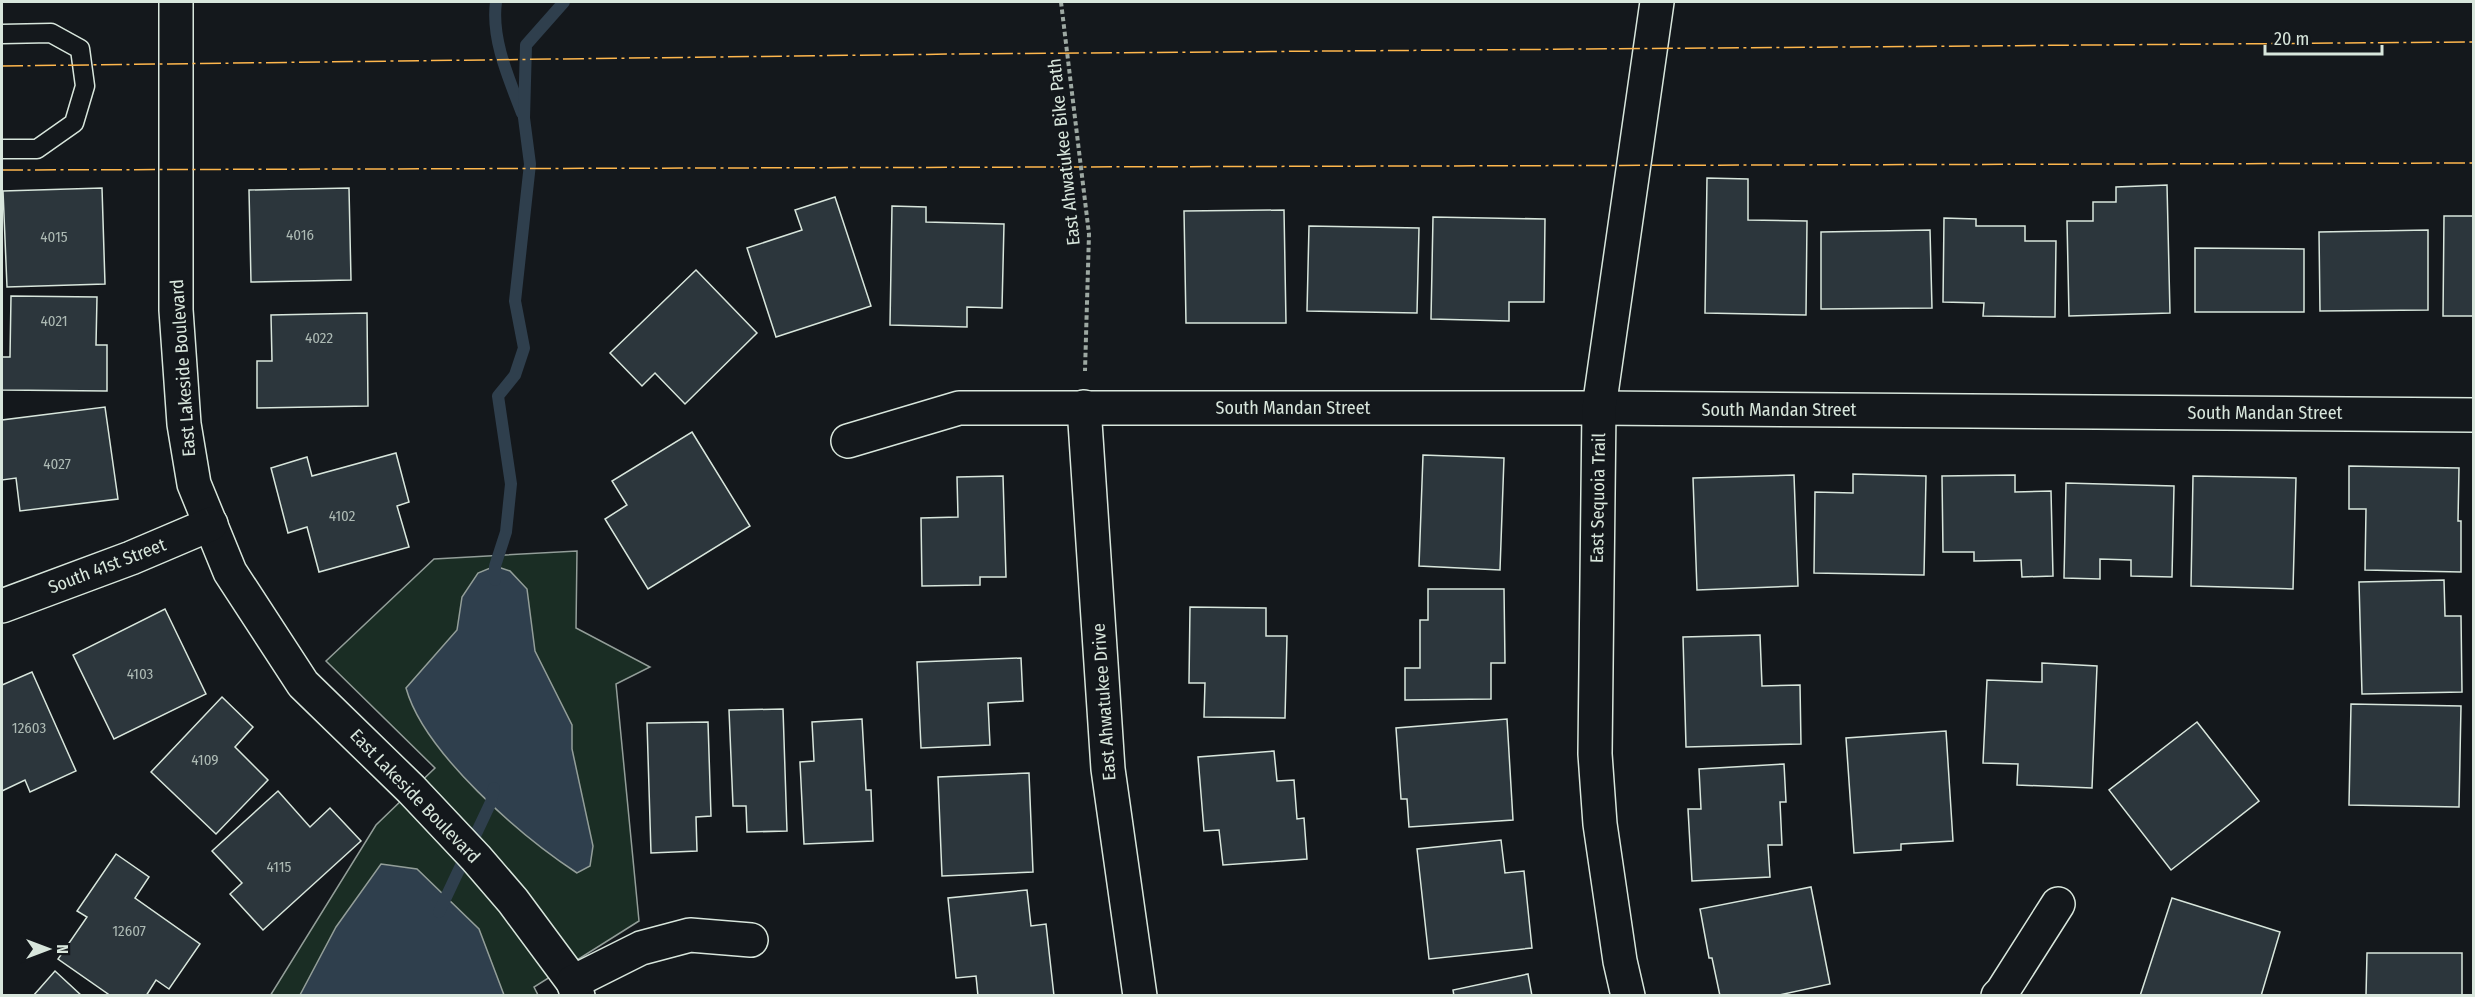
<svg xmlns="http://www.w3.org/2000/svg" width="2475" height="997" font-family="'Fira Sans Condensed',sans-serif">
	<rect width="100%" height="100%" fill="#14181c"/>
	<path fill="#1a2d24" stroke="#939e99" stroke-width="1.5" d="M577,551L576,628L650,667L616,684L639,921L534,987L538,995L270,996L376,825L435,768L326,661L434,559Z"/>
	<g fill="#2f3f4d" stroke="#939e99" stroke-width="1.5">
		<path d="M495,566L510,571L527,589L535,651L572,725V749L593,846L590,866L577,873C522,837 424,753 406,688L457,630L462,597L478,573Z"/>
		<path d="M381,864L417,869L479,929L504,995H300L336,927Z"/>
	</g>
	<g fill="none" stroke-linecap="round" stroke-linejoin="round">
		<g stroke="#2f3f4d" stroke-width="12">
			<path d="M496,2C491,39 509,79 522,113"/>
			<path d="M495,580V566L506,532L511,484L498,396L515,375L524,348L515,301L530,164L524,118L526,45L564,2"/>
			<path d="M439,912L491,802L494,788"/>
		</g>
	</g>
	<g fill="#2c363c" stroke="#d8e6dc" stroke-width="1.5">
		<path d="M1707,178L1748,179V220L1807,221L1806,315L1705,313Z"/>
		<path d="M2167,185L2170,313L2069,316L2067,221H2093V202H2116V187Z"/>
		<path d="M102,188L105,284L7,287L3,191Z"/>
		<path d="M349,188L351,280L251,282L249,190Z"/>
		<path d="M835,197L871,306L776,337L747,248L802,230L795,210Z"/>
		<path d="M892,206L926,207V222L1004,224L1002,308L967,307V327L890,325Z"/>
		<path d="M1284,210L1286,323H1186L1184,211Z"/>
		<path d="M2444,216H2474V316H2443Z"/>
		<path d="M1433,217L1545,219L1544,302H1509V321L1431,319Z"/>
		<path d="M1944,218L1976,219V226H2025V241H2056L2055,317L1983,316L1984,303L1943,302Z"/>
		<path d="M1309,226L1419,228L1417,313L1307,311Z"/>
		<path d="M1930,230L1932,308L1821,309V232Z"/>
		<path d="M2428,230V310L2320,311L2319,232Z"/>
		<path d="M2195,248L2304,249V312H2195Z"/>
		<path d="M696,270L757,333L685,404L655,373L642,386L610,353Z"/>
		<path d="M11,296L97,297L96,345H107V391L2,390V357H10Z"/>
		<path d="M367,313L368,406L257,408V361H272L271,315Z"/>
		<path d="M105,407L118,499L20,511L16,478L2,480V420Z"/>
		<path d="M692,432L750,526L648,589L605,519L627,505L612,481Z"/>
		<path d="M396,453L409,502L397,506L409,547L319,572L307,527L288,533L271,468L307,457L312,476Z"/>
		<path d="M1423,455L1504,458L1500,570L1419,566Z"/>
		<path d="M2349,466L2459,468L2458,521H2461V572L2365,570L2366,509H2349Z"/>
		<path d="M1853,474L1926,476L1924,575L1814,573L1815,492L1853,493Z"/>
		<path d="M1794,475L1798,586L1697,590L1693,478Z"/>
		<path d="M2015,475V492L2051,491L2053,576L2022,577L2021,560L1974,561V552H1943L1942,476Z"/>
		<path d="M1003,476L1006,577H980V585L922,586L921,518L958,517L957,477Z"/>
		<path d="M2193,476L2296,478L2293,589L2191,586Z"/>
		<path d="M2066,483L2174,486L2172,577L2131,576V560L2100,559V579L2064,578Z"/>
		<path d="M2444,580L2445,616H2461L2462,692L2362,694L2359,582Z"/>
		<path d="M1428,589H1504L1505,663H1491V699L1405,700V668H1420V620H1428Z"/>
		<path d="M1190,607L1266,608V636H1287L1285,718L1204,717L1205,683H1189Z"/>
		<path d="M165,609L206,694L114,739L73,655Z"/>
		<path d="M1760,635L1762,686L1800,685L1801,744L1686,747L1683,637Z"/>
		<path d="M1021,658L1023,701L988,703L990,745L921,748L917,662Z"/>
		<path d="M2042,663L2097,666L2092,788L2017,785L2018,764L1983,763L1987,680L2042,682Z"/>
		<path d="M32,672L76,771L30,792L25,780L2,791V685Z"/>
		<path d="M222,697L253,727L235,747L268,780L216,834L151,772Z"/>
		<path d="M2351,704L2461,706L2459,807L2349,805Z"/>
		<path d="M783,709L787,831L747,832L746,806H733L729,710Z"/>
		<path d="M862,719L866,790H871L873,841L804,844L800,762L814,761L812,722Z"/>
		<path d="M1507,719L1513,820L1409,827L1407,799H1401L1396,728Z"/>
		<path d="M708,722L711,816L696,817L697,851L651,853L647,723Z"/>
		<path d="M2197,722L2259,801L2171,870L2109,790Z"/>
		<path d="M1946,731L1953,841L1901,844V850L1854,853L1846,738Z"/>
		<path d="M1274,751L1277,781L1294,780L1297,819L1304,818L1307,859L1223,865L1219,830L1204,831L1198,757Z"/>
		<path d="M1784,764L1786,802H1780L1782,845H1768L1770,877L1692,881L1688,809H1701L1699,769Z"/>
		<path d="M1029,773L1033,872L942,876L938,777Z"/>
		<path d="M278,791L310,827L330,808L361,841L263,930L230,894L242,883L212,851Z"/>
		<path d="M1501,840L1505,873L1524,871L1532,948L1429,959L1417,849Z"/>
		<path d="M116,854L149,877L135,898L200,944L169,989L156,980L146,996H111L58,959L87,917L77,911Z"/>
		<path d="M1811,887L1830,984L1775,996H1720L1712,958H1709L1700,909Z"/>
		<path d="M1027,890L1031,926L1046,924L1054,996H978L976,976L956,978L948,898Z"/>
		<path d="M2172,898L2280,932L2261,996H2140Z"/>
		<path d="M2367,953H2462V996H2366Z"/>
		<path d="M55,971L82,996H33Z"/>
		<path d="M1528,974L1532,996H1454L1453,990Z"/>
	</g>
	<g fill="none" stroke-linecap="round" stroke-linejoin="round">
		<defs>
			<path id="service" d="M2,34L51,33L80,49L85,86L74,123L37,149H2"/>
			<g id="minor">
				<path d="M176,2V310L184,424L194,484L230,572L303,684L411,789L476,858L513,901L573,982L578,996"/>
				<path d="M1084,407L1108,769L1140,996"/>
				<path d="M848,441L959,408H1599L2474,415"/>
				<path d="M2,606L131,558L211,524"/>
				<path d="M573,982L641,948L690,935L751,940"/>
				<path d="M1628,996L1620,961L1600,824L1595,754L1599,408L1657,2"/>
				<path d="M1998,996L2002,992L2058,904"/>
			</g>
		</defs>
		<use href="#service" stroke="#d8e6dc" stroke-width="21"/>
		<use href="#minor" stroke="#d8e6dc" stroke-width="36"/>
		<path stroke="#9da8a2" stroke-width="4" stroke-dasharray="4.5 3" stroke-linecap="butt" d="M1061,2L1089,234L1085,371"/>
		<use href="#service" stroke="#14181c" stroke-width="18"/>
		<use href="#minor" stroke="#14181c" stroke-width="33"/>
		<g stroke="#ffb74d" stroke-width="1.5" stroke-dasharray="21 4.5 3 4.5" stroke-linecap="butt">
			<path d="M2,66L956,54L2474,42"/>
			<path d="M2,170L2474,163"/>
		</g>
	</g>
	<g text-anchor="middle" stroke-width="4.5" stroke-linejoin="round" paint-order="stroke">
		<g font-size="15" fill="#adbab4">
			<text x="300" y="240">4016</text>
			<text x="54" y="242">4015</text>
			<text x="54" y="326">4021</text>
			<text x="319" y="343">4022</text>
			<text x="57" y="469">4027</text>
			<text x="342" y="521">4102</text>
			<text x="140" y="679">4103</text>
			<text x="29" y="733">12603</text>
			<text x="205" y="765">4109</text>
			<text x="279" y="872">4115</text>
			<text x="129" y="936">12607</text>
		</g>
		<g font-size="18" fill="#d8e6dc" stroke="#14181c">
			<text transform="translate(1064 152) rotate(-96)" y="6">East Ahwatukee Bike Path</text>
			<text transform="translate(183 368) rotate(-94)" y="6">East Lakeside Boulevard</text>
			<text x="1293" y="414">South Mandan Street</text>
			<text x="1779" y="416">South Mandan Street</text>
			<text x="2265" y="419">South Mandan Street</text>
			<text transform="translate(1598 498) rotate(-89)" y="6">East Sequoia Trail</text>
			<text transform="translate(107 566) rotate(-21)" y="6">South 41st Street</text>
			<text transform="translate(1104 702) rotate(-94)" y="6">East Ahwatukee Drive</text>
			<text transform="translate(415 796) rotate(46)" y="6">East Lakeside Boulevard</text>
		</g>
	</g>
	<rect width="2475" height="997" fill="none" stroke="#d8e6dc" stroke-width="6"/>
	<g transform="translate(48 949) rotate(90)" stroke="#14181c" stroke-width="4.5" paint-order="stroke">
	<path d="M0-4.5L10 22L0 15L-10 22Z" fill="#d8e6dc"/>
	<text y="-9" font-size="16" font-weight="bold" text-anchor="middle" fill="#d8e6dc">N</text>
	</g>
	<path d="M2265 45v9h117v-9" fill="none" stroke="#d8e6dc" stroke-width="3"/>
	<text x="2274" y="45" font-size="18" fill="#d8e6dc" stroke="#14181c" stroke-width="4.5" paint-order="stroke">20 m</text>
</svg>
